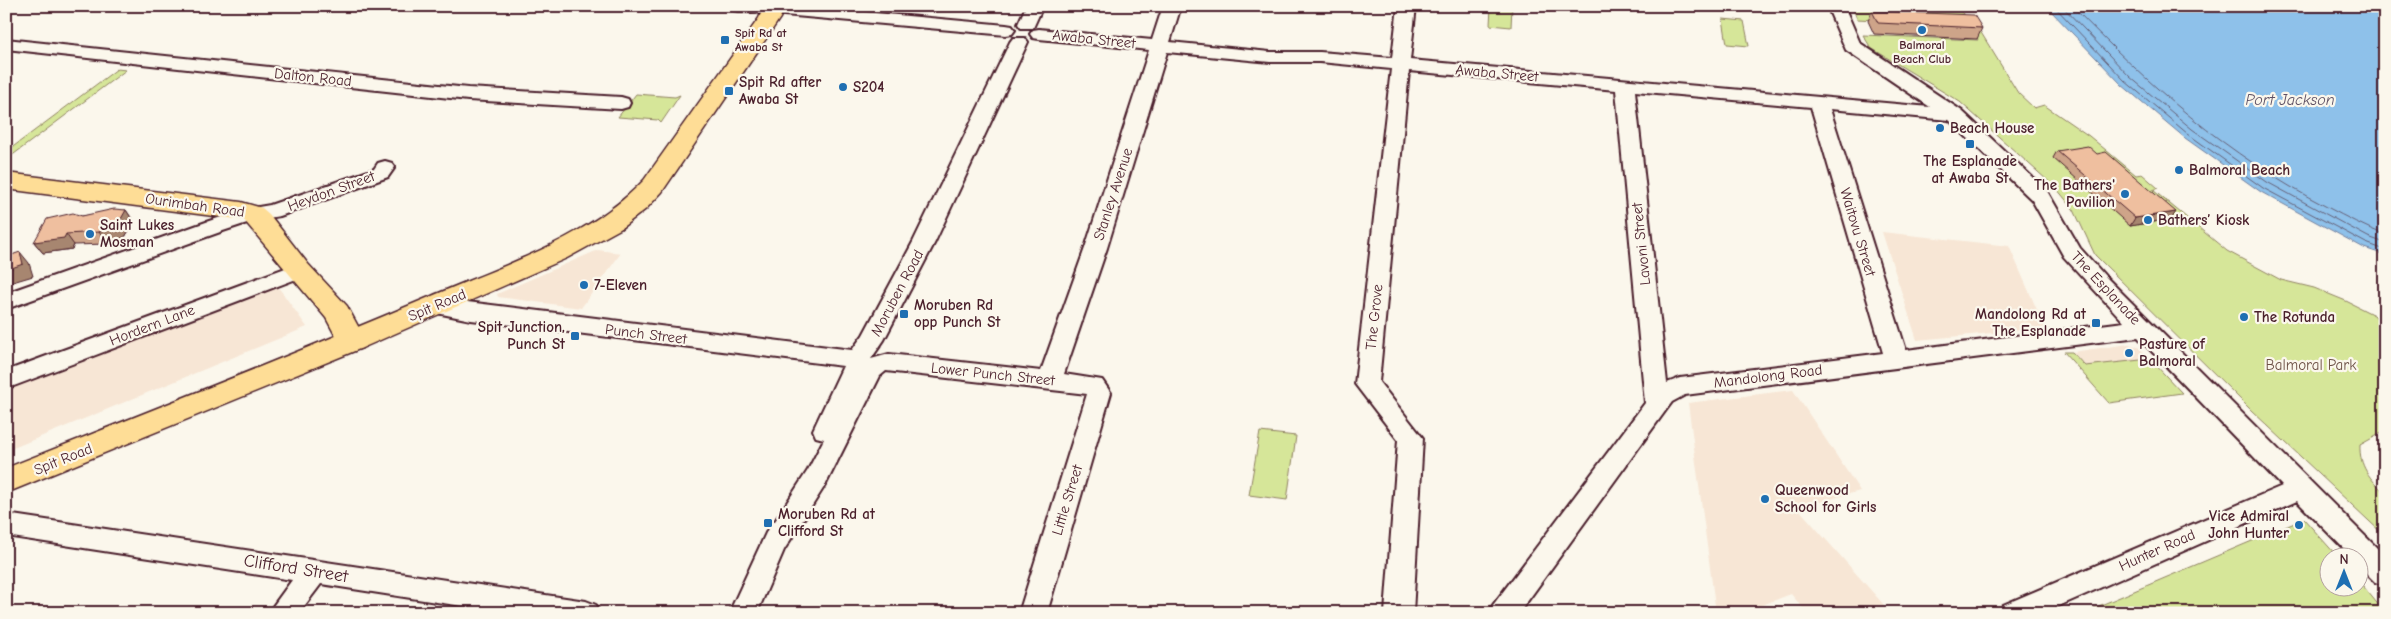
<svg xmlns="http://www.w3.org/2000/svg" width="2391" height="619" font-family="'Comic Neue',sans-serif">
	<rect width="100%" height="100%" fill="#fbf7ec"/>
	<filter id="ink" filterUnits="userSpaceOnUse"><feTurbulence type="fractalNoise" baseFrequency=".02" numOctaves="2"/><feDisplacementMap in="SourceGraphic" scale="10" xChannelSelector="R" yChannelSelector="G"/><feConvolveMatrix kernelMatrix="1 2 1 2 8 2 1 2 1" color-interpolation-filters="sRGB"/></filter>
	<g filter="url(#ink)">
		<g fill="#f7e6d5">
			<path d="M1882,232L2009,246L2045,328L1917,340Z"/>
			<path d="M598,250L621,253L581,308L498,297L497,294Z"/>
			<path d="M276,284L307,327L6,451V374Z"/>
			<path d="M2129,344L2140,348L2150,359L2086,367L2072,352Z"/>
			<path d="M1793,390L1860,491L1798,508L1891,613H1807L1791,594L1741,613H1716L1688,403Z"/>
		</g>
		<g fill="#d6e699" stroke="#908262">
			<path d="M1491,6H1512L1511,27L1490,25Z"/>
			<path d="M1852,6H1954L1977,26L2018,93L2034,108L2044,105L2089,136L2136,175L2142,174L2158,188L2153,190L2227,251L2281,280L2314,288L2346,301L2374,315L2385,327V431L2360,445C2359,466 2370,479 2385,493V536L2251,410L2095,255L2074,210L2057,189L1960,102L1871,48L1863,35L1978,40L1970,25L1857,19Z"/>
			<path d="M1723,19L1744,21L1749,46L1727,44Z"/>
			<path d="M117,69L126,70L6,160V152Z"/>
			<path d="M636,94L675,97L680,95L661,123L658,120L618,117Z"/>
			<path d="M2064,352H2072L2085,366L2150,359L2182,393L2109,403Z"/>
			<path d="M1260,432L1296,436L1287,500L1249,495Z"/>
			<path d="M2304,519L2337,556H2328V586H2358L2359,581L2385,613H2099L2094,608Z"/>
		</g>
		<path fill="#8ec1ea" stroke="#73809e" d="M2049,6H2385V255L2364,248L2261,192L2185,138L2122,85L2049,9Z"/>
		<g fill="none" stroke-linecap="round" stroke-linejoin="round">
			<g stroke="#656077" stroke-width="1">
				<path d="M2054,6L2125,81L2188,134L2263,188L2366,243L2385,250"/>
				<path d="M2062,6L2130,77L2192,129L2267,182L2368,237L2385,243"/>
				<path d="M2072,6C2151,87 2225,154 2327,207C2346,217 2365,227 2385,235"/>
			</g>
			<defs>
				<g id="minor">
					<path d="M731,6H799L1006,25L1012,26L1015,30L1012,34L1006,35L739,11L733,10Z"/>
					<path d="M1026,6H1043L1033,28H1021L1018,24Z"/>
					<path d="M1163,6H1181L1170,42L1270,52H1320L1392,58L1398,6H1416L1410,60L1930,107L1846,50L1827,6H1844L1860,43L1962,111L2047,191L2080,248L2106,277L2385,556V585L2375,582L2358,565V556H2351L2297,501L2043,613H1999L2003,605L2282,486L2138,337L1685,395L1672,402L1666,410L1519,613H1489L1493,605L1645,403L1616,90L1409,71L1379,382L1423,438L1413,613H1385L1398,440L1355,384L1391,69L1320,62H1270L1167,52L1107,248L1064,374L1102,380L1111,393L1047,613H1019L1087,394L886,371L880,376L826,484L784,550L757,613H729L771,522L775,521L808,470L824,439L816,437L813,430L843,366L471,320L427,311L424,306L427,301L435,298L852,350L863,335L913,242L1010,42L1013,38H1025L1028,42L935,242L884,340L871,359L889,354L1041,371L1085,248L1149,50L1039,39L1033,38L1030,34L1033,30L1039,29L1152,40ZM1635,91L1811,107L1883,353L1680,378L1667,383ZM1830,109L1949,120L2032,200L2064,257L2124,322L1906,350Z"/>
					<path d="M6,39L468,88L621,97L628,99L630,103L628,107L621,109L468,100L6,49Z"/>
					<path d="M385,161L392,163L395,167L388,177L280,216L256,220L223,231L6,309V293L209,221L246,209L270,205L374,169L378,163Z"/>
					<path d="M299,263L307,265L310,270L307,275L6,389V371Z"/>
					<path d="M6,514L586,601L596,605L600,613H507L321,584L299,613H268L292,580L6,536Z"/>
				</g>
				<path id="major" d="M6,173L241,202L262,208L269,214L308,264L347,306L366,341L362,348L352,351L342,348L326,318L244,220L6,189Z"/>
				<path id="highway" d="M764,6H785L780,18L662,192L646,209L620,229L567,258L362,348L6,493V468C147,412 288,357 427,298C501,266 587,240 644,180L759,18Z"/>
			</defs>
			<use href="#minor" stroke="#4a1f2b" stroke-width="4"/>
			<use href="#major" stroke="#4a1f2b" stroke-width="3"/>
			<use href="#highway" stroke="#4a1f2b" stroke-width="3"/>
			<use href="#minor" fill="#fbf7ec" fill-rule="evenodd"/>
			<use href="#major" fill="#fedd96" fill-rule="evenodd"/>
			<use href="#highway" fill="#fedd96" fill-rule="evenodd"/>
		</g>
		<g fill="#cea489" stroke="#4a1f2b">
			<path d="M1872,11L1982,28L1977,39L1874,34L1868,21Z"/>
			<path d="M2057,151L2171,219L2130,226L2053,158Z"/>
			<path d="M126,210L134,222L125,237L107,244L74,245L72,249L43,253L34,242L82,216Z"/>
		</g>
		<g fill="#a7866f" stroke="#4a1f2b">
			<path d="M126,210L134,222L125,237L107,244L99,232Z"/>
			<path d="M2176,212L2171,219L2130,226L2135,218Z"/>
			<path d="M66,234L74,245L72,249L43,253L34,242Z"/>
			<path d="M20,252L29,263L33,276L6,284V270L9,256L8,253L17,265Z"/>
		</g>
		<g fill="#efbf9f" stroke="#4a1f2b">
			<path d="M1872,11L1974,15L1982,28L1878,23Z"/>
			<path d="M2088,146L2097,154L2106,152L2176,212L2135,218L2057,151Z"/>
			<path d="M114,209L126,210L117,226L99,232L66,234L64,238L34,242L47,219L73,213L82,216Z"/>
			<path d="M20,252L23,264L6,270V254L8,253L9,256Z"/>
		</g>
	</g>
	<g fill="#1f6fb2" stroke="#fbf7ec" stroke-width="2">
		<circle cx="1922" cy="30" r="5"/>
		<rect x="720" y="35" width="10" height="10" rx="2.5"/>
		<circle cx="843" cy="87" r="5"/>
		<rect x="724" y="86" width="10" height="10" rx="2.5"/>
		<circle cx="1940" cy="128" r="5"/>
		<rect x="1965" y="139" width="10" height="10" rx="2.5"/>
		<circle cx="2179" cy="170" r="5"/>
		<circle cx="2125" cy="194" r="5"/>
		<circle cx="2148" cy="220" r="5"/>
		<circle cx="90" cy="234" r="5"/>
		<circle cx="584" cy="285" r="5"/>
		<rect x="899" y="309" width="10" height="10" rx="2.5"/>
		<circle cx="2244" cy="317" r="5"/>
		<rect x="2091" y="318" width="10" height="10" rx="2.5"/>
		<rect x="570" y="331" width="10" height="10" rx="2.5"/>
		<circle cx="2129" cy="353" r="5"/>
		<circle cx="1765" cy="499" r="5"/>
		<rect x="763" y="518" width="10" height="10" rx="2.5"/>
		<circle cx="2299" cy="525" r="5"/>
	</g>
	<g text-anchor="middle" stroke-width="4.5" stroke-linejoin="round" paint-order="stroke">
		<g font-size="12" font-weight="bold" fill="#4a1f2b" stroke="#fbf7ec" text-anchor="start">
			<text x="735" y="37">Spit Rd at<tspan x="735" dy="14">Awaba St</tspan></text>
			<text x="1922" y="49" text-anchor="middle">Balmoral<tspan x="1922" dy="14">Beach Club</tspan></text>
		</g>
		<g font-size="15" fill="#4a1f2b" stroke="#fbf7ec">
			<text transform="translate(1094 39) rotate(6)" y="5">Awaba Street</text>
			<text transform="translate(1497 73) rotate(5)" y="5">Awaba Street</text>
			<text transform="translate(313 77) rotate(6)" y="5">Dalton Road</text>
			<text transform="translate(331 191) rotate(-20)" y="5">Heydon Street</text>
			<text transform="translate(1113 194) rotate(-72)" y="5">Stanley Avenue</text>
			<text transform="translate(195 205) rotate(8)" y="5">Ourimbah Road</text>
			<text transform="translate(1858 232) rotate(73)" y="5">Waitovu Street</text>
			<text transform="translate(1641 244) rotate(-96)" y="5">Lavoni Street</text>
			<text transform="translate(2106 288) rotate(47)" y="5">The Esplanade</text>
			<text transform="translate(897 293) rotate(-62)" y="5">Moruben Road</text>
			<text transform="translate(437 305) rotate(-23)" y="5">Spit Road</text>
			<text transform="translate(1374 317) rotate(-84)" y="5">The Grove</text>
			<text transform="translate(152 325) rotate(-21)" y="5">Hordern Lane</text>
			<text transform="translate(646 334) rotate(7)" y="5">Punch Street</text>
			<text transform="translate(993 374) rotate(6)" y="5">Lower Punch Street</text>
			<text transform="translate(1768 376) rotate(-7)" y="5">Mandolong Road</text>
			<text transform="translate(63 459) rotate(-22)" y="5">Spit Road</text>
			<text transform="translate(1067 500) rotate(-73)" y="5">Little Street</text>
			<text transform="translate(2157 550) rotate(-24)" y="5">Hunter Road</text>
		</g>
		<g font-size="15" font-weight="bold" fill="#4a1f2b" stroke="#fbf7ec" text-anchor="start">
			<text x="739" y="87">Spit Rd after<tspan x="739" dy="17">Awaba St</tspan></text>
			<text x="853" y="92">S204</text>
			<text x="1950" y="133">Beach House</text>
			<text x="1970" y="166" text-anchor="middle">The Esplanade<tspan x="1970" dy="17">at Awaba St</tspan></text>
			<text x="2189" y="175">Balmoral Beach</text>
			<text x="2115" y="190" text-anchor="end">The Bathers'<tspan x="2115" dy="17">Pavilion</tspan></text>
			<text x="2158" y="225">Bathers’ Kiosk</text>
			<text x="100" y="230">Saint Lukes<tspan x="100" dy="17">Mosman</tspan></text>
			<text x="594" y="290">7-Eleven</text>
			<text x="914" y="310">Moruben Rd<tspan x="914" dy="17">opp Punch St</tspan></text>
			<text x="2086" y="319" text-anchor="end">Mandolong Rd at<tspan x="2086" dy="17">The Esplanade</tspan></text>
			<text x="2254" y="322">The Rotunda</text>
			<text x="565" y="332" text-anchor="end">Spit Junction,<tspan x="565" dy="17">Punch St</tspan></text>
			<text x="2139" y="349">Pasture of<tspan x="2139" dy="17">Balmoral</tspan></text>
			<text x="1775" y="495">Queenwood<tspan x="1775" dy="17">School for Girls</tspan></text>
			<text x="778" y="519">Moruben Rd at<tspan x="778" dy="17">Clifford St</tspan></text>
			<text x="2289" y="521" text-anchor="end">Vice Admiral<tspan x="2289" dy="17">John Hunter</tspan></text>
		</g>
		<g font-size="15" fill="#6d5146" stroke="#fbf7ec">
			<text x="2311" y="370">Balmoral Park</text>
		</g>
		<g font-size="16" font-style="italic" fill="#5e5064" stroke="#fbf7ec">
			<text x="2290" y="105">Port Jackson</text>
		</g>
		<g font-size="18" fill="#4a1f2b" stroke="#fbf7ec">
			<text transform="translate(296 568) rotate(9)" y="6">Clifford Street</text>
		</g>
	</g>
	<rect width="2391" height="619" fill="none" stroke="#fbf7ec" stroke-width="25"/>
	<rect x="12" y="12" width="2366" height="594" fill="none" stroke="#4a1f2b" stroke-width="2" filter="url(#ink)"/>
	<g transform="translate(2344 572)"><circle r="24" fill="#fbf7ec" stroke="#b4a19f"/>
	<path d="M0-4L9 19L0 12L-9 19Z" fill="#1f6fb2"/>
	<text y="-8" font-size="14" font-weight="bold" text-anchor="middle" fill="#4a1f2b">N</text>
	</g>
</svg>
